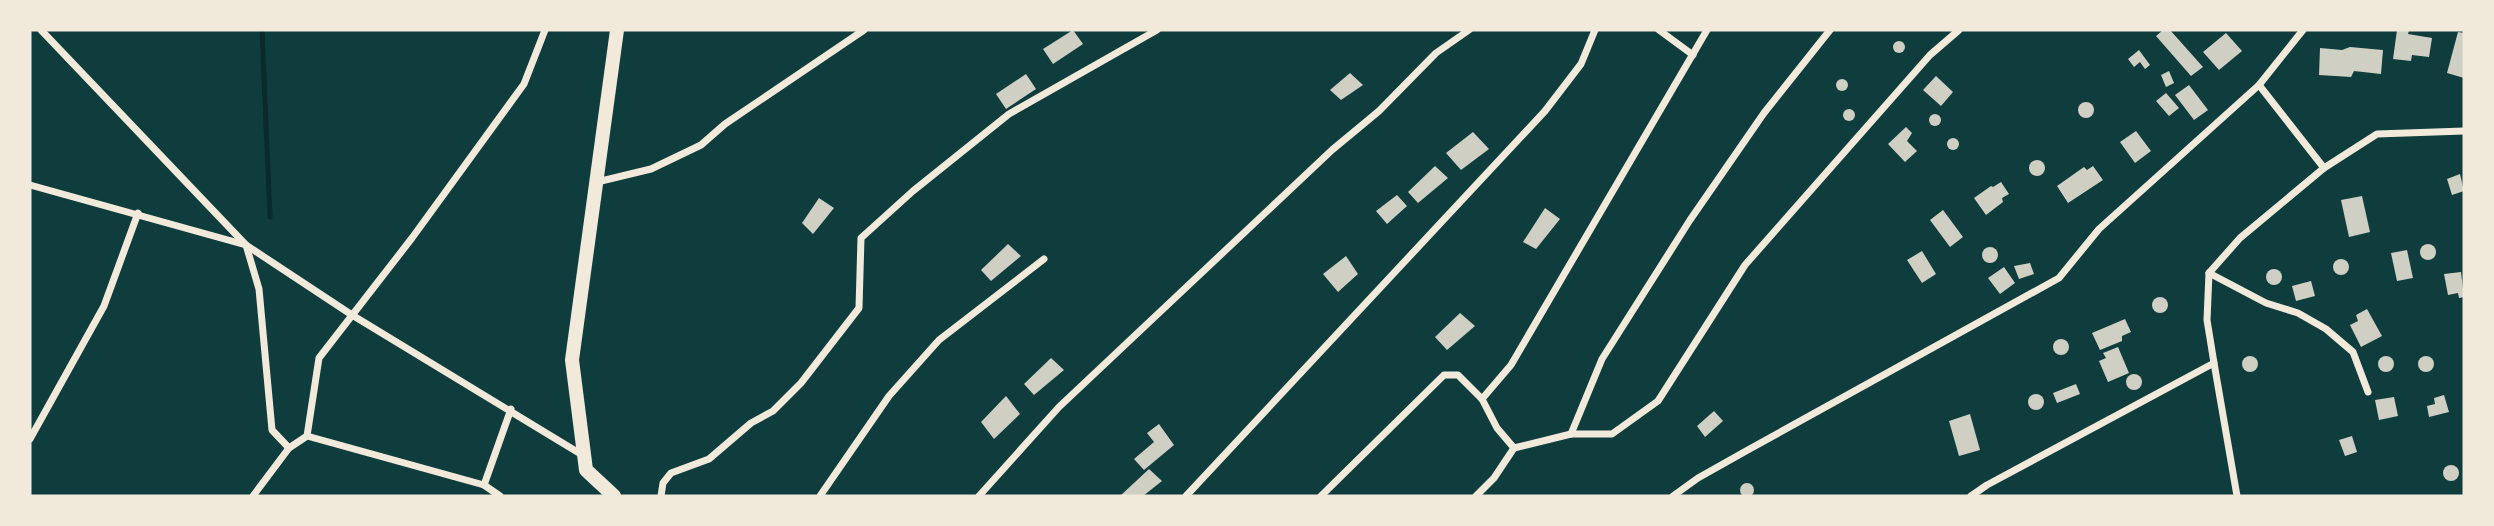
<svg xmlns="http://www.w3.org/2000/svg" width="2494" height="526" font-family="'Libre Baskerville',serif">
	<rect width="100%" height="100%" fill="#0f3d3e"/>
	<g fill="none" stroke-linecap="round" stroke-linejoin="round">
		<path stroke="#0a2a2b" stroke-width="5" d="M262,30L270,217"/>
	</g>
	<g fill="#cfcfc3">
		<path d="M1073,30L1083,44L1053,64L1043,49Z"/>
		<path d="M2163,30H2170L2203,67L2191,76L2156,36Z"/>
		<path d="M2397,30H2409L2408,34L2432,38L2429,57L2412,55L2411,61L2393,59Z"/>
		<path d="M2458,32L2464,33V78L2447,73Z"/>
		<path d="M2226,33L2242,51L2219,70L2203,52Z"/>
		<circle cx="1899" cy="47" r="6"/>
		<path d="M2350,47L2383,50L2381,74L2354,71L2351,77L2319,75L2320,48L2342,50Z"/>
		<path d="M2139,50L2150,65L2145,69L2140,62L2134,67L2128,59Z"/>
		<path d="M2169,71L2174,83L2166,87L2161,75Z"/>
		<path d="M1350,73L1363,85L1341,100L1330,90Z"/>
		<path d="M1026,74L1036,89L1006,109L996,94Z"/>
		<path d="M1936,76L1953,92L1941,106L1923,90Z"/>
		<circle cx="1842" cy="85" r="6"/>
		<path d="M2189,85L2208,110L2194,120L2175,95Z"/>
		<path d="M2166,93L2179,108L2169,116L2156,101Z"/>
		<circle cx="2086" cy="110" r="8"/>
		<circle cx="1849" cy="115" r="6"/>
		<circle cx="1935" cy="120" r="6"/>
		<path d="M1906,127L1912,133L1907,141L1917,151L1905,162L1888,144Z"/>
		<path d="M2136,131L2151,151L2135,163L2120,142Z"/>
		<path d="M1473,132L1489,149L1461,170L1446,153Z"/>
		<circle cx="1953" cy="144" r="6"/>
		<circle cx="2037" cy="168" r="8"/>
		<path d="M1435,166L1448,178L1418,203L1408,192Z"/>
		<path d="M2093,166L2103,180L2068,203L2057,186L2084,167L2087,170Z"/>
		<path d="M2460,174L2464,191L2452,195L2447,179Z"/>
		<path d="M2001,182L2009,194L2002,198L2003,202L1986,215L1974,198L1991,186L1993,187Z"/>
		<path d="M1397,195L1407,206L1387,224L1376,211Z"/>
		<path d="M2362,196L2370,232L2349,237L2341,200Z"/>
		<path d="M819,198L834,208L813,234L802,223Z"/>
		<path d="M1545,208L1560,219L1536,249L1523,242Z"/>
		<path d="M1943,210L1963,237L1950,247L1930,220Z"/>
		<path d="M1008,244L1021,256L991,281L981,270Z"/>
		<circle cx="2428" cy="252" r="8"/>
		<circle cx="1990" cy="255" r="8"/>
		<path d="M2407,250L2413,278L2397,281L2391,253Z"/>
		<path d="M1922,251L1936,274L1922,283L1907,260Z"/>
		<path d="M1346,256L1358,274L1338,292L1323,274Z"/>
		<circle cx="2341" cy="267" r="8"/>
		<path d="M2030,263L2034,274L2019,279L2014,266Z"/>
		<path d="M2004,267L2015,283L2000,294L1988,278Z"/>
		<circle cx="2274" cy="277" r="8"/>
		<path d="M2461,272L2464,297L2459,298L2458,293L2448,295L2444,274Z"/>
		<path d="M2311,281L2315,296L2296,301L2292,286Z"/>
		<circle cx="2160" cy="305" r="8"/>
		<path d="M2367,309L2382,336L2361,347L2350,325L2358,321L2356,315Z"/>
		<path d="M1460,313L1475,326L1447,350L1435,337Z"/>
		<path d="M2125,319L2131,332L2122,336V341L2100,350L2092,333Z"/>
		<circle cx="2061" cy="347" r="8"/>
		<path d="M2118,347L2129,373L2108,382L2099,361L2106,358L2103,353Z"/>
		<circle cx="2386" cy="364" r="8"/>
		<circle cx="2250" cy="364" r="8"/>
		<circle cx="2426" cy="364" r="8"/>
		<path d="M1051,358L1064,370L1034,395L1024,384Z"/>
		<circle cx="2134" cy="382" r="8"/>
		<path d="M2076,384L2080,394L2057,403L2053,393Z"/>
		<circle cx="2036" cy="402" r="8"/>
		<path d="M2444,395L2449,412L2429,417L2427,406L2435,404L2434,398Z"/>
		<path d="M1006,396L1020,414L994,439L981,422Z"/>
		<path d="M2394,397L2398,416L2379,420L2375,400Z"/>
		<path d="M1714,411L1723,421L1705,437L1697,426Z"/>
		<path d="M1970,414L1980,450L1959,456L1949,421Z"/>
		<path d="M1159,424L1174,445L1144,470L1134,459L1154,442L1147,433Z"/>
		<path d="M2352,436L2357,452L2345,456L2339,440Z"/>
		<circle cx="2451" cy="473" r="8"/>
		<path d="M1149,469L1162,481L1143,496H1120Z"/>
		<circle cx="1747" cy="490" r="7"/>
	</g>
	<g fill="none" stroke-linecap="round" stroke-linejoin="round">
		<g stroke="#f1e9da" stroke-width="7">
			<path d="M41,30L246,245L352,315L584,456"/>
			<path d="M1659,30L1693,55"/>
			<path d="M2259,85L2324,168"/>
			<path d="M597,182L651,169L701,145L725,124L864,30"/>
			<path d="M30,185L246,245L259,289L272,430L289,448"/>
			<path d="M2209,273L2266,303L2298,313L2326,329L2353,352L2368,392"/>
			<path d="M2214,363L2237,496"/>
			<path d="M1571,434L1602,359L1690,220L1764,113L1830,30"/>
			<path d="M307,436L319,358L412,238L524,84L545,30"/>
			<path d="M30,439L104,306L138,213"/>
			<path d="M1514,448L1497,428L1482,399L1511,365L1707,30"/>
			<path d="M484,485L511,409"/>
			<path d="M253,496L289,448L307,436L484,485L500,496"/>
			<path d="M661,496L663,483L671,473L709,459L751,423L773,411L801,383L859,308L861,238L913,191L1009,114L1157,30"/>
			<path d="M820,496L889,396L939,340L1044,259"/>
			<path d="M979,496L1059,407L1332,150L1379,111L1436,53L1469,30"/>
			<path d="M1186,496L1545,111L1581,64L1595,30"/>
			<path d="M1321,496L1444,375H1458L1482,399"/>
			<path d="M1476,496L1494,478L1514,448L1571,434H1612L1658,401L1745,265L1930,55L1959,30"/>
			<path d="M1673,496L1698,478L1746,451L2059,278L2099,229L2259,85L2303,30"/>
			<path d="M1971,496L1987,485L2214,363L2207,320L2209,273L2240,238L2324,168L2377,134L2464,131"/>
		</g>
		<path stroke="#f1e9da" stroke-width="14" d="M614,496L586,470L572,360L617,30"/>
	</g>
	<rect width="2494" height="526" fill="none" stroke="#f1e9da" stroke-width="63"/>
</svg>
